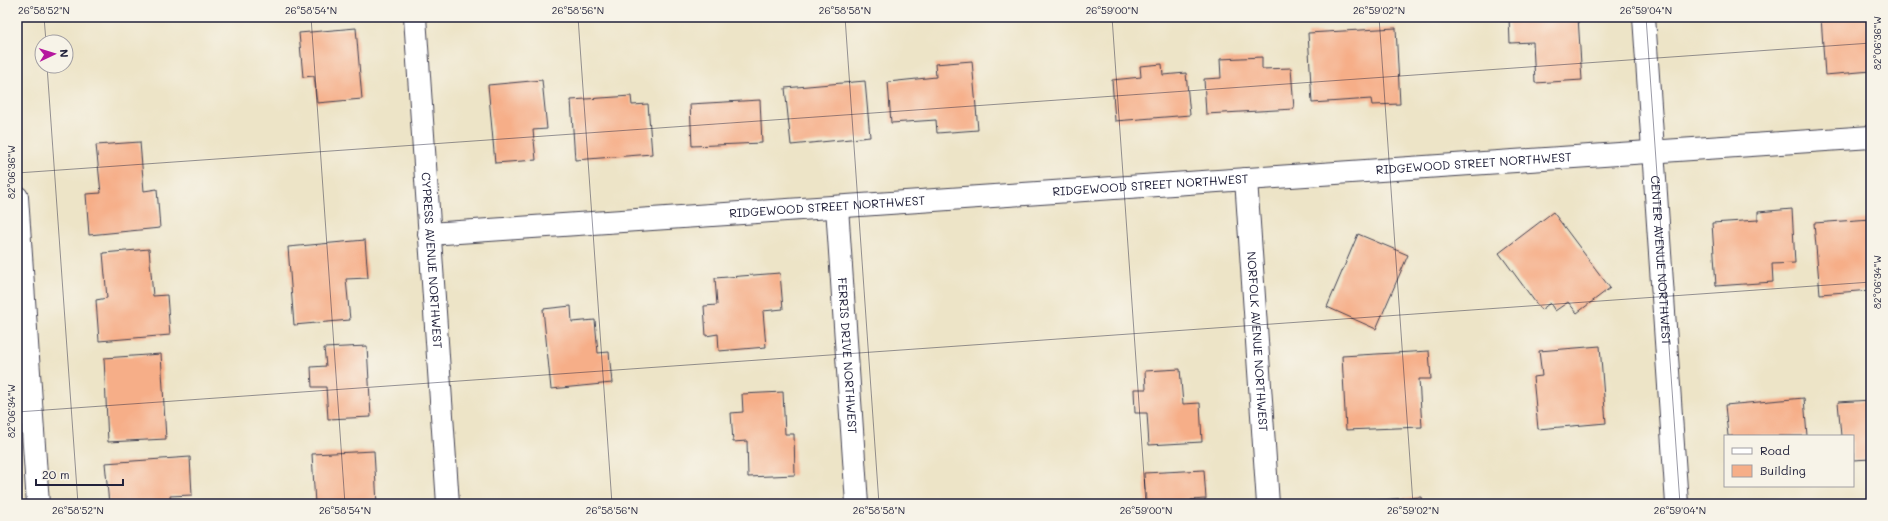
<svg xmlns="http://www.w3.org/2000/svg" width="1888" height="521" font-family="Mali,sans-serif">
	<rect width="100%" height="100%" fill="#f7f3e8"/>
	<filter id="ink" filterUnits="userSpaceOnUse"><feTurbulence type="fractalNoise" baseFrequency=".025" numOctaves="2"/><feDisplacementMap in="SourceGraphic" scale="8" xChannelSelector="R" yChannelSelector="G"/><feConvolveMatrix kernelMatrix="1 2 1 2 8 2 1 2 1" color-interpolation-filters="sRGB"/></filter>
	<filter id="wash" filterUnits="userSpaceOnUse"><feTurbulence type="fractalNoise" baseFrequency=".012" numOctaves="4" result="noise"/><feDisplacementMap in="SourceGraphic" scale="16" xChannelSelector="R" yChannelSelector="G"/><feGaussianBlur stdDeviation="0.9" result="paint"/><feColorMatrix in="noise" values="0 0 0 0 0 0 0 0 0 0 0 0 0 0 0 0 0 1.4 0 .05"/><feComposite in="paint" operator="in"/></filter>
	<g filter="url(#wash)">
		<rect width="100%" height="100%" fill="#ede4c7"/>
		<g id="blocks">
			<g fill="#f6ae88">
				<path d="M1509,17H1578L1582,80L1535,83L1533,42L1510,43Z"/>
				<path d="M1821,17H1871V71L1825,75Z"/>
				<path d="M356,28L362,99L317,103L314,76L303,77L299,33Z"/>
				<path d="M1396,28L1400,104L1372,105L1371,99L1312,103L1308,33Z"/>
				<path d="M1262,57V69L1291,68L1294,109L1206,114L1204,79L1221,78L1220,59Z"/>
				<path d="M972,61L978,130L937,133L936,120L891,123L888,82L936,77L935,64Z"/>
				<path d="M1162,64L1163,75L1186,73L1190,115L1115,121L1112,80L1141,77L1140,66Z"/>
				<path d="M542,80L547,129L533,130L536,160L495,163L488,85Z"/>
				<path d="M865,81L870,137L791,145L785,88Z"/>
				<path d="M631,96L632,105L648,104L652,154L575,160L571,100Z"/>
				<path d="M760,100L762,143L692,146L690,104Z"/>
				<path d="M140,142L144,191L157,189L160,228L89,235L86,194L101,193L96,145Z"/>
				<path d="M1792,209L1795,263L1772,264L1773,282L1716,286L1712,223L1758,220V212Z"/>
				<path d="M1553,212L1610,288L1577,313L1568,302L1555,311L1550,303L1541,310L1499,253Z"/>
				<path d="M1871,219V290L1820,294L1814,223Z"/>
				<path d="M1358,234L1408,255L1376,329L1327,307Z"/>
				<path d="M365,240L368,278L346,279L350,320L294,325L288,247Z"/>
				<path d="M149,249L153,296L167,295L170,335L99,341L96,300L107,298L103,253Z"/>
				<path d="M780,273L783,309L763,311L766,347L719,351L718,334L706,336L704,306L717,305L715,278Z"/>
				<path d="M571,306L572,322L595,320L598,353L609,352L612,383L551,389L543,309Z"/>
				<path d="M367,346L371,417L328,419L326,387H312L311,367L326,366L324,348Z"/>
				<path d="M1600,346L1606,423L1538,429L1533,377L1542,376L1539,351Z"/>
				<path d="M1429,351L1431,379H1419L1422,427L1346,430L1342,356Z"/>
				<path d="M161,354L166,439L108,442L104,358Z"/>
				<path d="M1180,369L1183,404L1200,403L1202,442L1149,445L1147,413H1135L1134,389H1146L1145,371Z"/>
				<path d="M783,392L785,434H794L795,475L748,477L747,441L733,442L731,413L743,412L742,394Z"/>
				<path d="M1804,398L1807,436H1728L1725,405Z"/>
				<path d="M1871,400V459L1853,460V436H1841L1838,402Z"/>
				<path d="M374,451L377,504H315L312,454Z"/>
				<path d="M190,457L192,495L170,496L171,504H109L105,463Z"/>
				<path d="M1204,470L1206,499L1191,500V504H1146L1144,473Z"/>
				<path d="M1421,497L1422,504H1353V502Z"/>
				<path d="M779,502L780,504H751V503Z"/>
			</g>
		</g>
	</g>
	<g filter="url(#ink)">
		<use href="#blocks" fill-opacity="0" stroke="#403f50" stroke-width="1"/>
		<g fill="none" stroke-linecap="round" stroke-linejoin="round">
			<defs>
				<g id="street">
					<path id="s1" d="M415,17L448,504"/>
					<path id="s2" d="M1644,17L1677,504"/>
					<path id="s3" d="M1246,179L1268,504"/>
					<path d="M17,197L38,504"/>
					<path id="s4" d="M837,207L857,504"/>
					<path id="s5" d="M429,234L1871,137"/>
				</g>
			</defs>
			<use href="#street" stroke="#403f50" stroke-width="24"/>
			<use href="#street" stroke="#fff" stroke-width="22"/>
		</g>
	</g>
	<path fill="none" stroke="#22223b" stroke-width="1" stroke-opacity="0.45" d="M44,17L46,42M311,17L345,504M578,17L612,504M845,17L879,504M1112,17L1146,504M1379,17L1413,504M1646,17L1680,504M47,66L78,504M17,173L1871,43M17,412L1871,282"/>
	<g text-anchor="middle" stroke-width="3" stroke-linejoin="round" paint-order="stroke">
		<g font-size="12" fill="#22223b" stroke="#f7f3e8">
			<text dy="4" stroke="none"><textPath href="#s5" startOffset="1047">RIDGEWOOD STREET NORTHWEST</textPath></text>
			<text dy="4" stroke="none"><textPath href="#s5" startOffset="723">RIDGEWOOD STREET NORTHWEST</textPath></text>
			<text dy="4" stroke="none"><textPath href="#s5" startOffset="399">RIDGEWOOD STREET NORTHWEST</textPath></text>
			<text dy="4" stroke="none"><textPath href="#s1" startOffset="244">CYPRESS AVENUE NORTHWEST</textPath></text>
			<text dy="4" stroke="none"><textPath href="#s2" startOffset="244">CENTER AVENUE NORTHWEST</textPath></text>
			<text dy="4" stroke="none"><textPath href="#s3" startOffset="163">NORFOLK AVENUE NORTHWEST</textPath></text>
			<text dy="4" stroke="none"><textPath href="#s4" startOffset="149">FERRIS DRIVE NORTHWEST</textPath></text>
		</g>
	</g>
	<rect width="1888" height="521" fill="none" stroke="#f7f3e8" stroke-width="44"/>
	<rect x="1724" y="435" width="130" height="52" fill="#f7f3e8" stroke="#a29fa3"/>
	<rect x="1732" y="448" width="20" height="6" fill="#ffffff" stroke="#a29fa3"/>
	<text x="1760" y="455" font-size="12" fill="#22223b">Road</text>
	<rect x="1732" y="465" width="20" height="12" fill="#f6ae88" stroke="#a29fa3"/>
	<text x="1760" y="475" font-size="12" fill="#22223b">Building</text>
	<g transform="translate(54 54) rotate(86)"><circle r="19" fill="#f7f3e8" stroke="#a29fa3"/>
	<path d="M0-3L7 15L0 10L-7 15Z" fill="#b5179e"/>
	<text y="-6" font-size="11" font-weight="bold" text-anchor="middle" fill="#22223b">N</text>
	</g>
	<path d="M36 479v6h87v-6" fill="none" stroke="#22223b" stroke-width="2"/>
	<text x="42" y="479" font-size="12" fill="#22223b" stroke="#f7f3e8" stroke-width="3" paint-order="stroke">20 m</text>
	<rect x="22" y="22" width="1844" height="477" fill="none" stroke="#22223b" stroke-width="1.5"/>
	<g font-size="10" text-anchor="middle" fill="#22223b">
		<text x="44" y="14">26°58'52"N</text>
		<text x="311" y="14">26°58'54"N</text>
		<text x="578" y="14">26°58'56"N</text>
		<text x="845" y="14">26°58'58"N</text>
		<text x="1112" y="14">26°59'00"N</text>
		<text x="1379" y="14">26°59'02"N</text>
		<text x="1646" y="14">26°59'04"N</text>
		<text transform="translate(1877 43) rotate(-90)" y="4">82°06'36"W</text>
		<text transform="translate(11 172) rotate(-90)" y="4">82°06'36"W</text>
		<text transform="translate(1877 282) rotate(-90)" y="4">82°06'34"W</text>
		<text transform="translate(11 411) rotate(-90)" y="4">82°06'34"W</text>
		<text x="78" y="514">26°58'52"N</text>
		<text x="345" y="514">26°58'54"N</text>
		<text x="612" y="514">26°58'56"N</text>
		<text x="879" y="514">26°58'58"N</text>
		<text x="1146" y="514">26°59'00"N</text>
		<text x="1413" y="514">26°59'02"N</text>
		<text x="1680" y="514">26°59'04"N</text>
	</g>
</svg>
